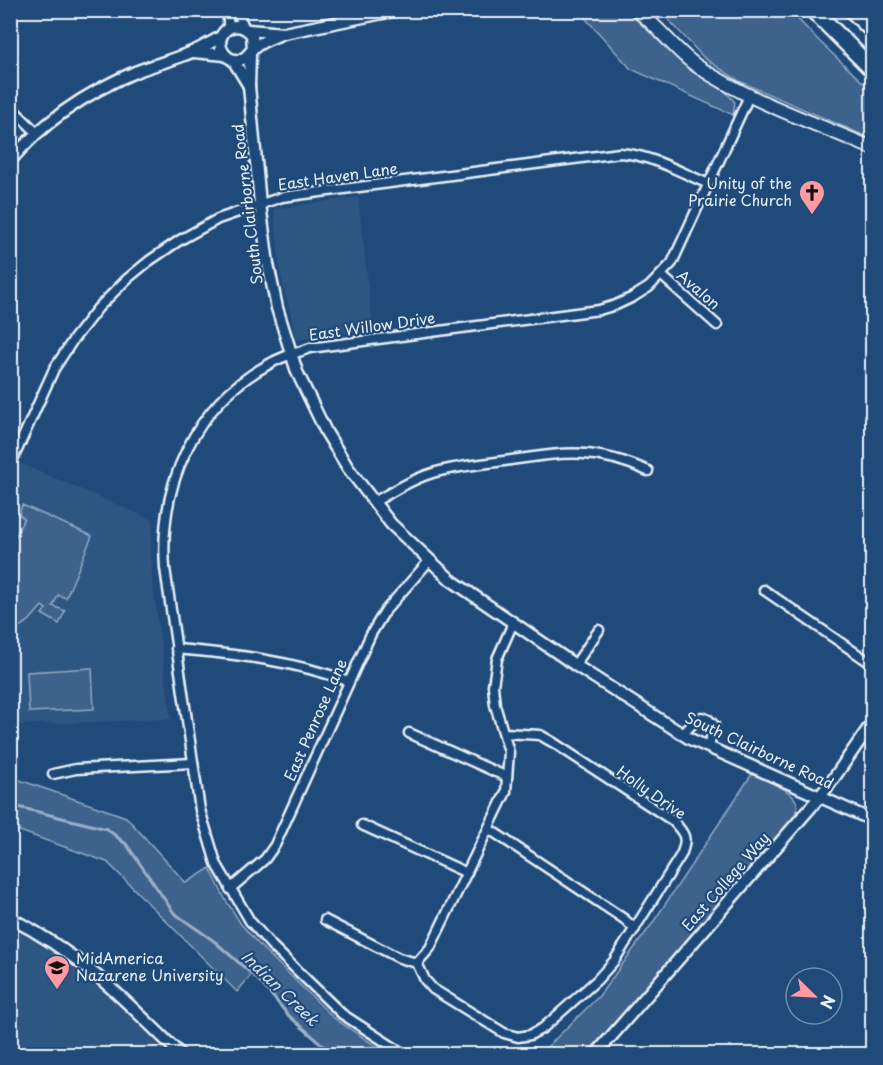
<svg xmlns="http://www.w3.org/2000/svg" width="883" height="1065" font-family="'Playpen Sans',sans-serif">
	<rect width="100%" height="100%" fill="#1f4a7a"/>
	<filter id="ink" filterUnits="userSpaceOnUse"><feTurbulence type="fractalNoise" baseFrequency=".0167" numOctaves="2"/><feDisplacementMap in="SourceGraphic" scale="12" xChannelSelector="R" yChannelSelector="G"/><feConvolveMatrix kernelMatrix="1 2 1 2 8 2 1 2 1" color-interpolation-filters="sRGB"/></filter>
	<g filter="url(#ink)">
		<g fill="#2e5683">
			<path d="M358,197L373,329L297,340L281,276L274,209Z"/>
			<path d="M10,459L153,520L151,546L152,579L171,719L11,725Z"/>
			<path d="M11,928L46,946L80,972L109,997L169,1054H11Z"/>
		</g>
		<g fill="#3c628c" stroke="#92aac2" stroke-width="1.5">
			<path d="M579,11H627L678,59L720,86L735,102L733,115L631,69Z"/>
			<path d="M671,11H790L819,41L872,91V139L739,81L704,58L667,18Z"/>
			<path d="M22,505L92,536L66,598L58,595L53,606L65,611L59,624L42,614L46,609L42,606L29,621L19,627L11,623V603L14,596L11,594V547L24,518L19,515Z"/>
			<path d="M92,668L94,709L29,712L27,672Z"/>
			<path d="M752,774C764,780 795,790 797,804C798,808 795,814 793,818L587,1054H540L599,996L652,924Z"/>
			<path d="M11,777L126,817L186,883L210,868L225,899L241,924L261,947L335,1019L388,1054H333L288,1015L252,974L237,992L107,862L11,828Z"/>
		</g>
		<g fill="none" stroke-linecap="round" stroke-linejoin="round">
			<path stroke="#9ab0c7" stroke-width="3" d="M10,805L107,829L127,845L174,913L214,941L261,982L288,1015L333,1054"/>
			<defs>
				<g id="minor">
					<path d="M237,10L244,27"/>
					<path d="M228,28V10"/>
					<path d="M10,106L37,133"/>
					<path d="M661,275L717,325"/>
					<path d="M13,459L54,369L73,340L98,308L127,279L149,261L180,240L218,219L282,197L620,153C651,155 680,172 709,184"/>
					<path d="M374,502C394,491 414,478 436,472C458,466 481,464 504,461C561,453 593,446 648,471"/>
					<path d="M764,590L872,664"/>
					<path d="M176,649C235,654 293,661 348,681"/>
					<path d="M575,665L599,630"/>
					<path d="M409,733L507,777"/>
					<path d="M504,733L540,735L554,743L673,821C685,834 688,838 681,855L614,961L597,980L543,1028L530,1035L518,1037L504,1033L433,989L425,980L417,963L430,948L506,792L509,752L495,705L493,686L497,659L513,623"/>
					<path d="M683,734L697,719L702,717L709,720L714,725L709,747"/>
					<path d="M53,774L76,769L193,763"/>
					<path d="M362,825L467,873"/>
					<path d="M489,829L624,919L635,929"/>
					<path d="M230,889L265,859L275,845L371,634L385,611L429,561"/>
					<path d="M325,920L399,958L417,963"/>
					<path d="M404,1054L342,1014L272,946L250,921L216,863L200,810L165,568C159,484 194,404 271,363C283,356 297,353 310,348L599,310L616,305L633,297L649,287L672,263L749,96"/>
				</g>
				<g id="tertiary">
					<path d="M248,30L284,33L398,10"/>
					<path d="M253,48L252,35C245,26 233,22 224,32C214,44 225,62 240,60C248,58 249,52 254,48C261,41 275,37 283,33"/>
					<path d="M194,52L225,55"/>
					<path d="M250,54L249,86L260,204L268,264L277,308L297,372L326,432L348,468L391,524L451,580L575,665L690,739L872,820"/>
					<path d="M233,60L249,86"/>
					<path d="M10,161C43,122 88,92 135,72C153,65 173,60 192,52C202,48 211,42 221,37"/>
					<path d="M10,918C80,953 126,1001 180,1054"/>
					<path d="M596,1054L811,807L829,785L872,723"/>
				</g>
				<path id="secondary" d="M636,10C659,26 674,50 697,66C751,102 813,122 872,148"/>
				<g id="motorway">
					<path d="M813,10L872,69"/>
					<path d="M852,10L872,30"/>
				</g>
			</defs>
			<use href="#minor" stroke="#e8f1f8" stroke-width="13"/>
			<use href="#tertiary" stroke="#e8f1f8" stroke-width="15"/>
			<use href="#secondary" stroke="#e8f1f8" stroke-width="16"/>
			<use href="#motorway" stroke="#e8f1f8" stroke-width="20"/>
			<use href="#minor" stroke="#1f4a7a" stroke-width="8"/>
			<use href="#tertiary" stroke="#1f4a7a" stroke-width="10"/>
			<use href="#secondary" stroke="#1f4a7a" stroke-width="12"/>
			<use href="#motorway" stroke="#1f4a7a" stroke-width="15"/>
		</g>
	</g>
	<defs>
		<symbol id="church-pin" viewBox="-11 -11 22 30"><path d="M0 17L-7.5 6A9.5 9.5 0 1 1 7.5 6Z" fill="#ff9aa2" stroke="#1f4a7a"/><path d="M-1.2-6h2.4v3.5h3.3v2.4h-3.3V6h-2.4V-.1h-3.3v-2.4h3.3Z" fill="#111"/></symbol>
		<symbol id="university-pin" viewBox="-11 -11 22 30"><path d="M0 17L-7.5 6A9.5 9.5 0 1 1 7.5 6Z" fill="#ff9aa2" stroke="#1f4a7a"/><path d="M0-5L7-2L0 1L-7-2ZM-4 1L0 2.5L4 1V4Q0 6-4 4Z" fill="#111"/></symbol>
	</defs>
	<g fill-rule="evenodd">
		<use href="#church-pin" x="797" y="178" width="30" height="40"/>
		<use href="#university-pin" x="42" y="953" width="30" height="40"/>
	</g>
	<g text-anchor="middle" stroke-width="4.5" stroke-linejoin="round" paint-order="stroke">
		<g font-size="15" fill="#e8f1f8" stroke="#1f4a7a">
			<text transform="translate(338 177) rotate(-8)" y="5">East Haven Lane</text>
			<text transform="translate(248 204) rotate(-97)" y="5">South Clairborne Road</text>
			<text transform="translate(698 290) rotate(41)" y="5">Avalon</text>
			<text transform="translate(372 327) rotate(-8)" y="5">East Willow Drive</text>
			<text transform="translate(316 720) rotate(-66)" y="5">East Penrose Lane</text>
			<text transform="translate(759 751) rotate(25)" y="5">South Clairborne Road</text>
			<text transform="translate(651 793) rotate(35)" y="5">Holly Drive</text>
			<text transform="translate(726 882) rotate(-49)" y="5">East College Way</text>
		</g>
		<g font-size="15" fill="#e8f1f8" stroke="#1f4a7a" text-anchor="end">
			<text x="792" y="189">Unity of the<tspan x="792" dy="17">Prairie Church</tspan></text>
			<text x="76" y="964" text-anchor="start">MidAmerica<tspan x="76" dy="17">Nazarene University</tspan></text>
		</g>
		<g font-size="16" font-style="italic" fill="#d4e1ec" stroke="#1f4a7a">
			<text transform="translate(280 988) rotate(44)" y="6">Indian Creek</text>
		</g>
	</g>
	<rect width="883" height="1065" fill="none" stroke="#1f4a7a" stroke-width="36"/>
	<rect x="18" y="18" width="847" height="1029" fill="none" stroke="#e8f1f8" stroke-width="2" filter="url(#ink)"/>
	<g transform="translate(814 996) rotate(114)"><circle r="28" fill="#1f4a7a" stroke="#6f8dac" stroke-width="1.5"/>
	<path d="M0-4.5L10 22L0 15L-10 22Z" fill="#ff9aa2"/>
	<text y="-9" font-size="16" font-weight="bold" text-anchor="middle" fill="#e8f1f8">N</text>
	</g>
</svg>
